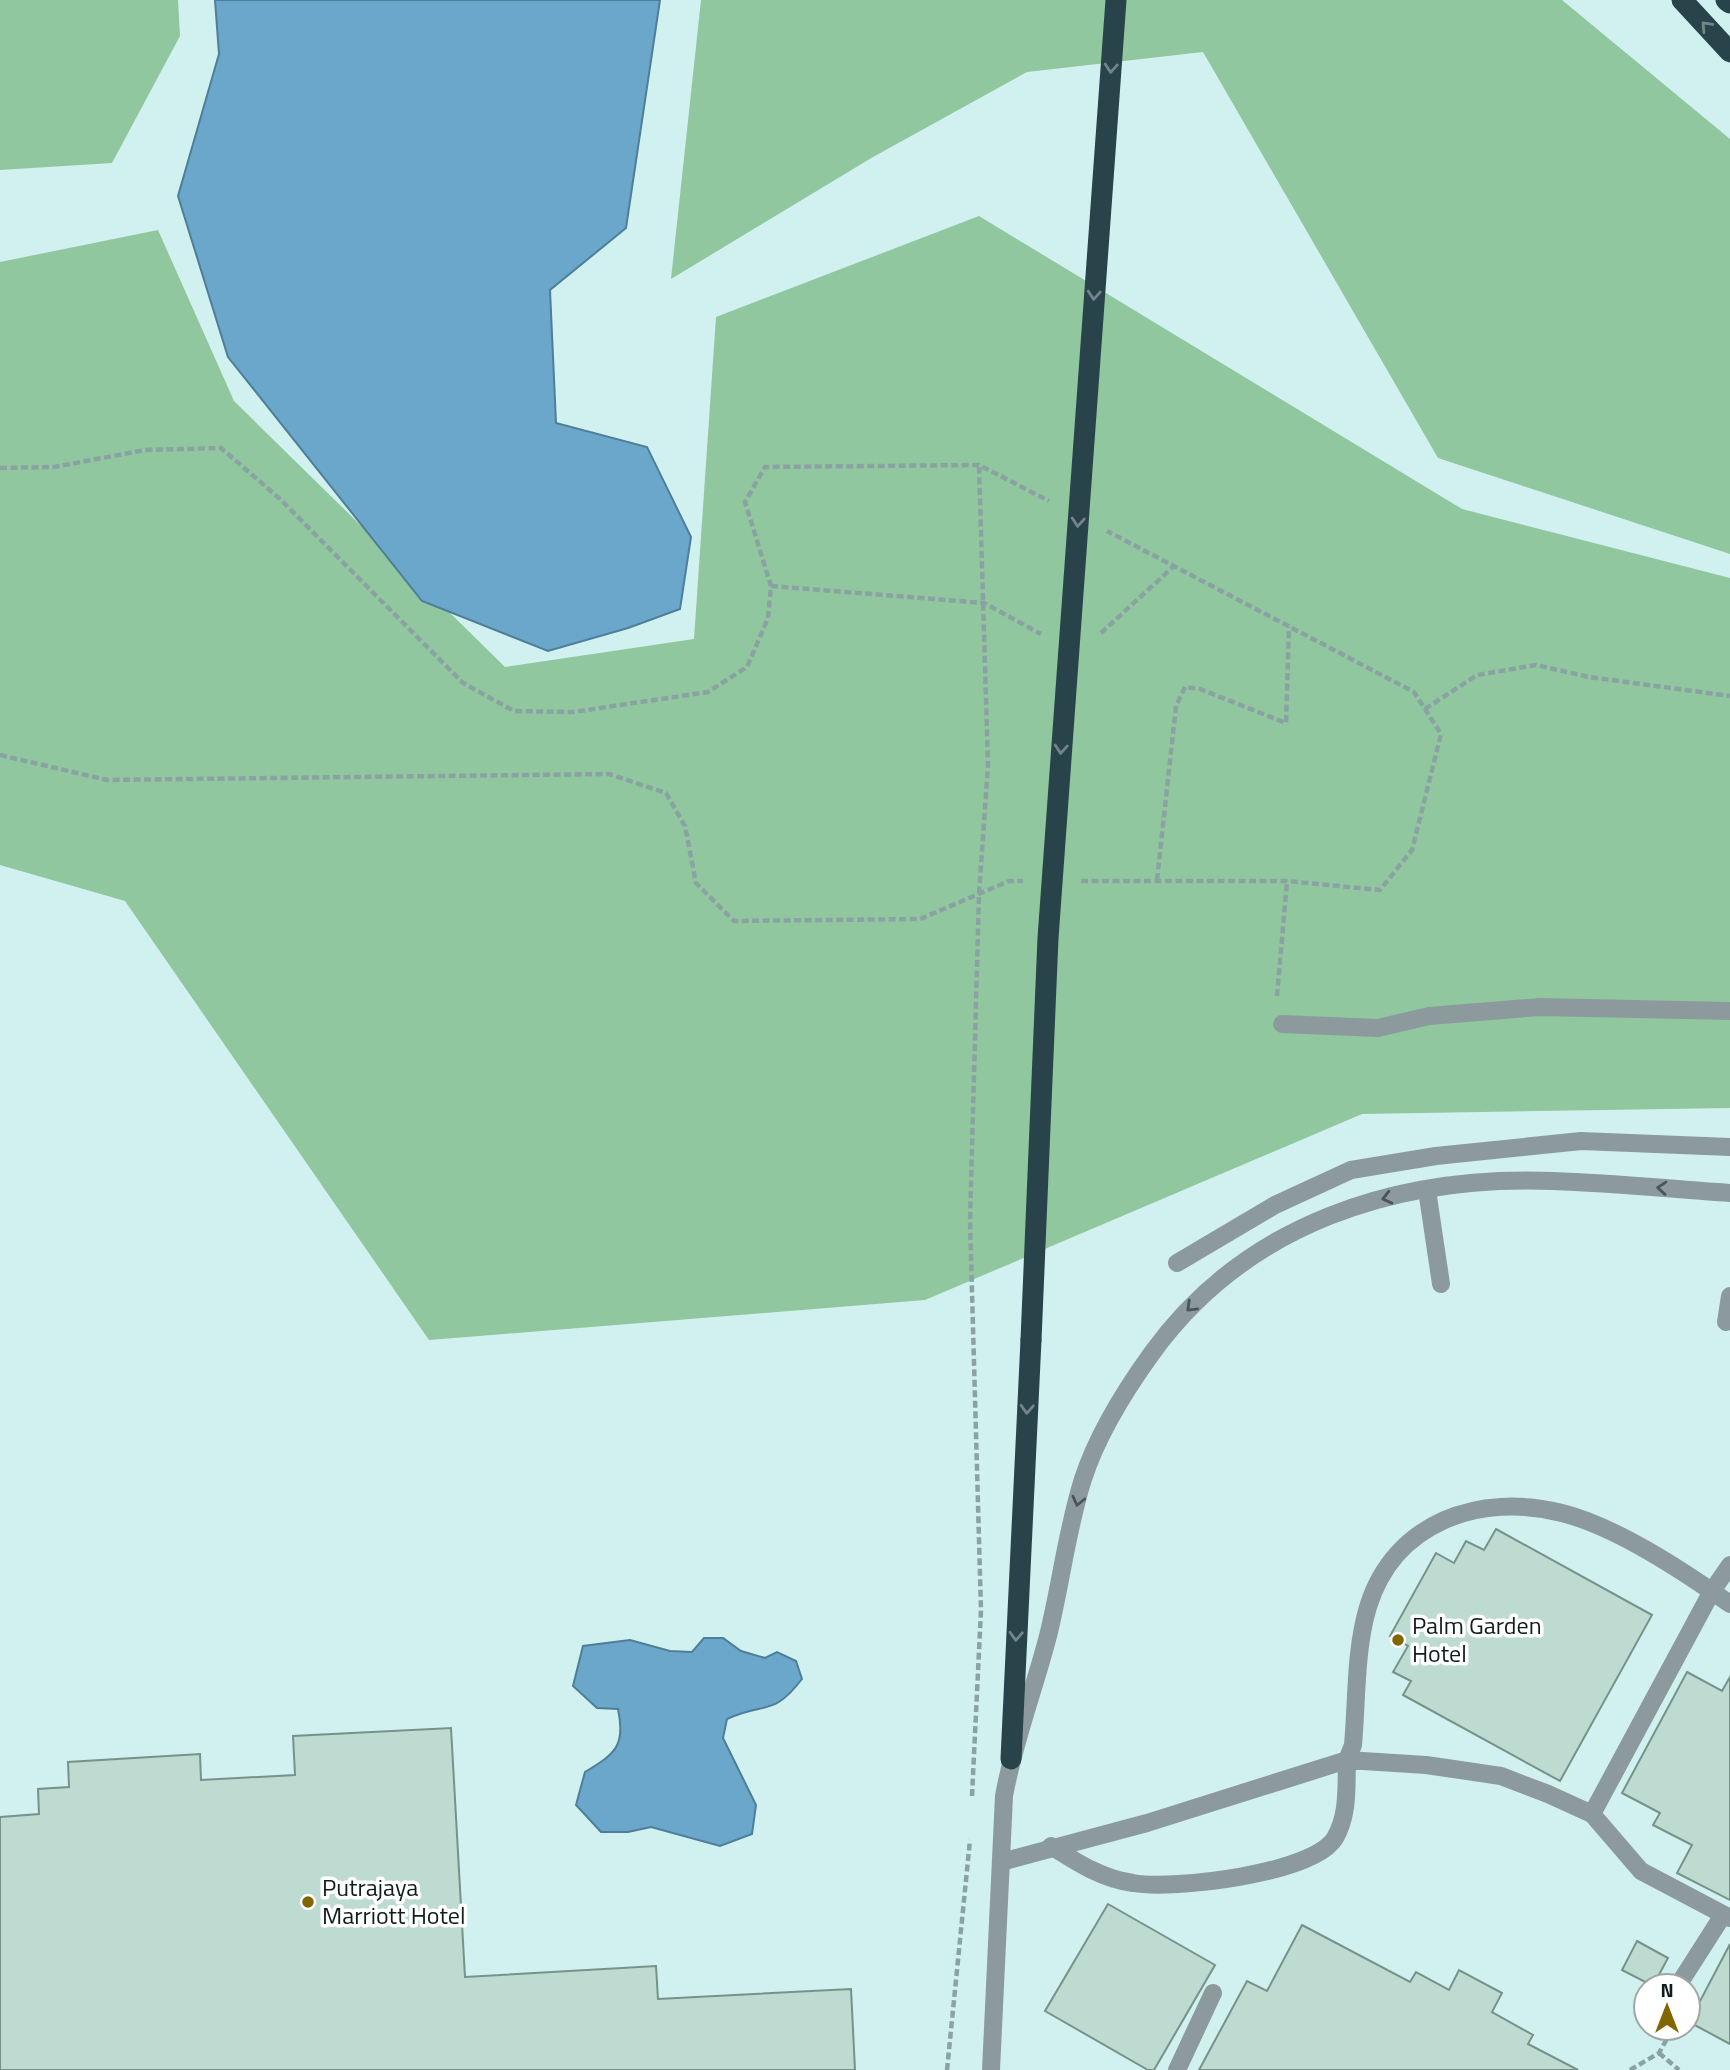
<svg xmlns="http://www.w3.org/2000/svg" width="1730" height="2070" font-family="'Titillium Web',sans-serif">
	<rect width="100%" height="100%" fill="#d0f1f0"/>
	<g fill="#90c79f">
		<path d="M0,0H178L180,36L112,163L0,170Z"/>
		<path d="M701,0H1562L1730,139V554L1438,458L1203,52L1027,72L873,157L671,279Z"/>
		<path d="M979,216L1462,509L1730,578V1108L1362,1114L925,1300L429,1340L125,901L0,865V262L158,230L234,401L505,667L694,639L716,317Z"/>
	</g>
	<g fill="#6aa7cb" stroke="#4f7e97" stroke-width="2">
		<path d="M215,0H660L626,228L550,290L556,423L647,447L691,537L680,609L628,628L548,651L422,601L228,357L178,196L219,54Z"/>
		<path d="M704,1638H723L741,1651L765,1658L777,1652L796,1661L802,1679C772,1718 765,1701 727,1719L723,1738L756,1805L752,1834L720,1846L651,1827L628,1832H601L576,1805L585,1772C615,1754 626,1746 618,1709L597,1708L573,1686L583,1646L630,1640L670,1651L692,1652Z"/>
	</g>
	<g fill="#bedbd1" stroke="#769289" stroke-width="2">
		<path d="M1496,1529L1652,1615L1560,1781L1403,1695L1411,1681L1393,1672L1408,1646L1390,1636L1436,1553L1454,1563L1466,1541L1484,1550Z"/>
		<path d="M1687,1672L1722,1691L1730,1677V1900L1677,1873L1692,1845L1653,1825L1660,1813L1622,1793Z"/>
		<path d="M451,1728L465,1977L656,1966L658,1999L851,1989L855,2070H0V1817L39,1814L38,1789L69,1787L68,1762L200,1754L201,1780L295,1775L293,1736Z"/>
		<path d="M1108,1904L1215,1965L1154,2070H1148L1045,2011Z"/>
		<path d="M1302,1925L1410,1982L1416,1972L1449,1990L1459,1970L1502,1993L1492,2012L1533,2035L1528,2044L1578,2070H1199L1247,1981L1267,1991Z"/>
		<path d="M1637,1941L1668,1958L1653,1986L1622,1970Z"/>
		<path d="M1730,1944V2044L1689,2022Z"/>
	</g>
	<g fill="none" stroke-linecap="round" stroke-linejoin="round">
		<g stroke="#8aa3a2" stroke-width="4.5" stroke-dasharray="7 3.5" stroke-linecap="butt">
			<path d="M0,468L54,467L145,450L221,448L279,498L463,683L514,711L573,712L708,692L747,667L768,618L771,586L745,502L765,467L979,465L1049,501"/>
			<path d="M771,586L984,603L1041,634"/>
			<path d="M1101,633L1174,566"/>
			<path d="M1425,709L1477,675L1536,665L1589,677L1730,696"/>
			<path d="M0,755L107,780L609,774L666,793L685,826L696,883L734,921L920,919L1009,881H1023"/>
			<path d="M1157,880L1176,706L1185,687L1200,689L1286,723L1289,627"/>
			<path d="M1081,881H1287L1380,890L1412,850L1441,734L1414,692L1107,531"/>
			<path d="M1277,996L1287,881"/>
			<path d="M972,1796L981,1610L970,1221L979,894L988,765L979,466"/>
			<path d="M1659,2053L1679,2070"/>
			<path d="M947,2070L970,1840"/>
			<path d="M1630,2070L1659,2053L1673,2028"/>
		</g>
		<g stroke="#8d9a9d" stroke-width="18">
			<path d="M1282,1024L1378,1028L1429,1016L1540,1007L1730,1011"/>
			<path d="M1427,1190L1441,1284"/>
			<path d="M1177,1263L1275,1205L1351,1170L1436,1156L1581,1141L1730,1147"/>
			<path d="M1726,1322L1730,1296"/>
			<path d="M1592,1814L1712,1591L1730,1565"/>
			<path d="M1051,1846C1076,1862 1102,1879 1133,1883C1173,1890 1313,1874 1335,1838C1349,1814 1346,1786 1347,1760L1426,1765L1501,1776L1548,1794L1592,1814L1641,1871L1730,1918"/>
			<path d="M1001,1862L1147,1823L1347,1760L1353,1745C1357,1701 1355,1650 1368,1607C1394,1522 1480,1492 1562,1513C1617,1527 1683,1571 1730,1604"/>
			<path d="M1679,1984L1723,1915"/>
			<path d="M991,2070L1004,1796C1014,1741 1034,1690 1048,1636C1061,1584 1067,1529 1083,1479C1097,1436 1126,1389 1152,1353C1246,1223 1397,1175 1553,1181C1612,1183 1671,1189 1730,1193"/>
			<path d="M1177,2070L1213,1993"/>
		</g>
		<g stroke="#28434a" stroke-width="21">
			<path d="M1682,0L1730,52"/>
			<path d="M1726,0L1730,3"/>
			<path d="M1011,1759L1031,1340"/>
		</g>
		<path stroke="#28434a" stroke-width="21" d="M1031,1340L1048,938L1116,0"/>
	</g>
	<defs><path id="oneway-chevron" d="M-2-3.5L2.5 0L-2 3.5" fill="none" stroke-width="1.6" stroke-linecap="round" stroke-linejoin="round" transform="scale(1.75)"/></defs>
	<g stroke="#738589">
		<use href="#oneway-chevron" transform="translate(1706 26) rotate(-133)"/>
		<use href="#oneway-chevron" transform="translate(1111 68) rotate(94)"/>
		<use href="#oneway-chevron" transform="translate(1094 295) rotate(94)"/>
		<use href="#oneway-chevron" transform="translate(1078 522) rotate(94)"/>
		<use href="#oneway-chevron" transform="translate(1061 749) rotate(94)"/>
		<use href="#oneway-chevron" transform="translate(1027 1409) rotate(93)"/>
		<use href="#oneway-chevron" transform="translate(1016 1636) rotate(93)"/>
	</g>
	<g stroke="#495557">
		<use href="#oneway-chevron" transform="translate(1662 1188) rotate(-176)"/>
		<use href="#oneway-chevron" transform="translate(1387 1198) rotate(166)"/>
		<use href="#oneway-chevron" transform="translate(1191 1307) rotate(136)"/>
		<use href="#oneway-chevron" transform="translate(1078 1501) rotate(103)"/>
	</g>
	<g fill="#816700" stroke="#fff" stroke-width="2.5">
		<circle cx="1398" cy="1640" r="7"/>
		<circle cx="308" cy="1902" r="7"/>
	</g>
	<g text-anchor="middle" stroke-width="7" stroke-linejoin="round" paint-order="stroke">
		<g font-size="24" fill="#111d1d" stroke="#fff" text-anchor="start">
			<text x="1412" y="1634">Palm Garden<tspan x="1412" dy="28">Hotel</tspan></text>
			<text x="322" y="1896">Putrajaya<tspan x="322" dy="28">Marriott Hotel</tspan></text>
		</g>
	</g>
	<g transform="translate(1667 2007)"><circle r="33" fill="#ffffff" stroke="#a0a5a5" stroke-width="2"/>
	<path d="M0-5L12 26L0 18L-12 26Z" fill="#816700"/>
	<text y="-10" font-size="19" font-weight="bold" text-anchor="middle" fill="#111d1d">N</text>
	</g>
</svg>
